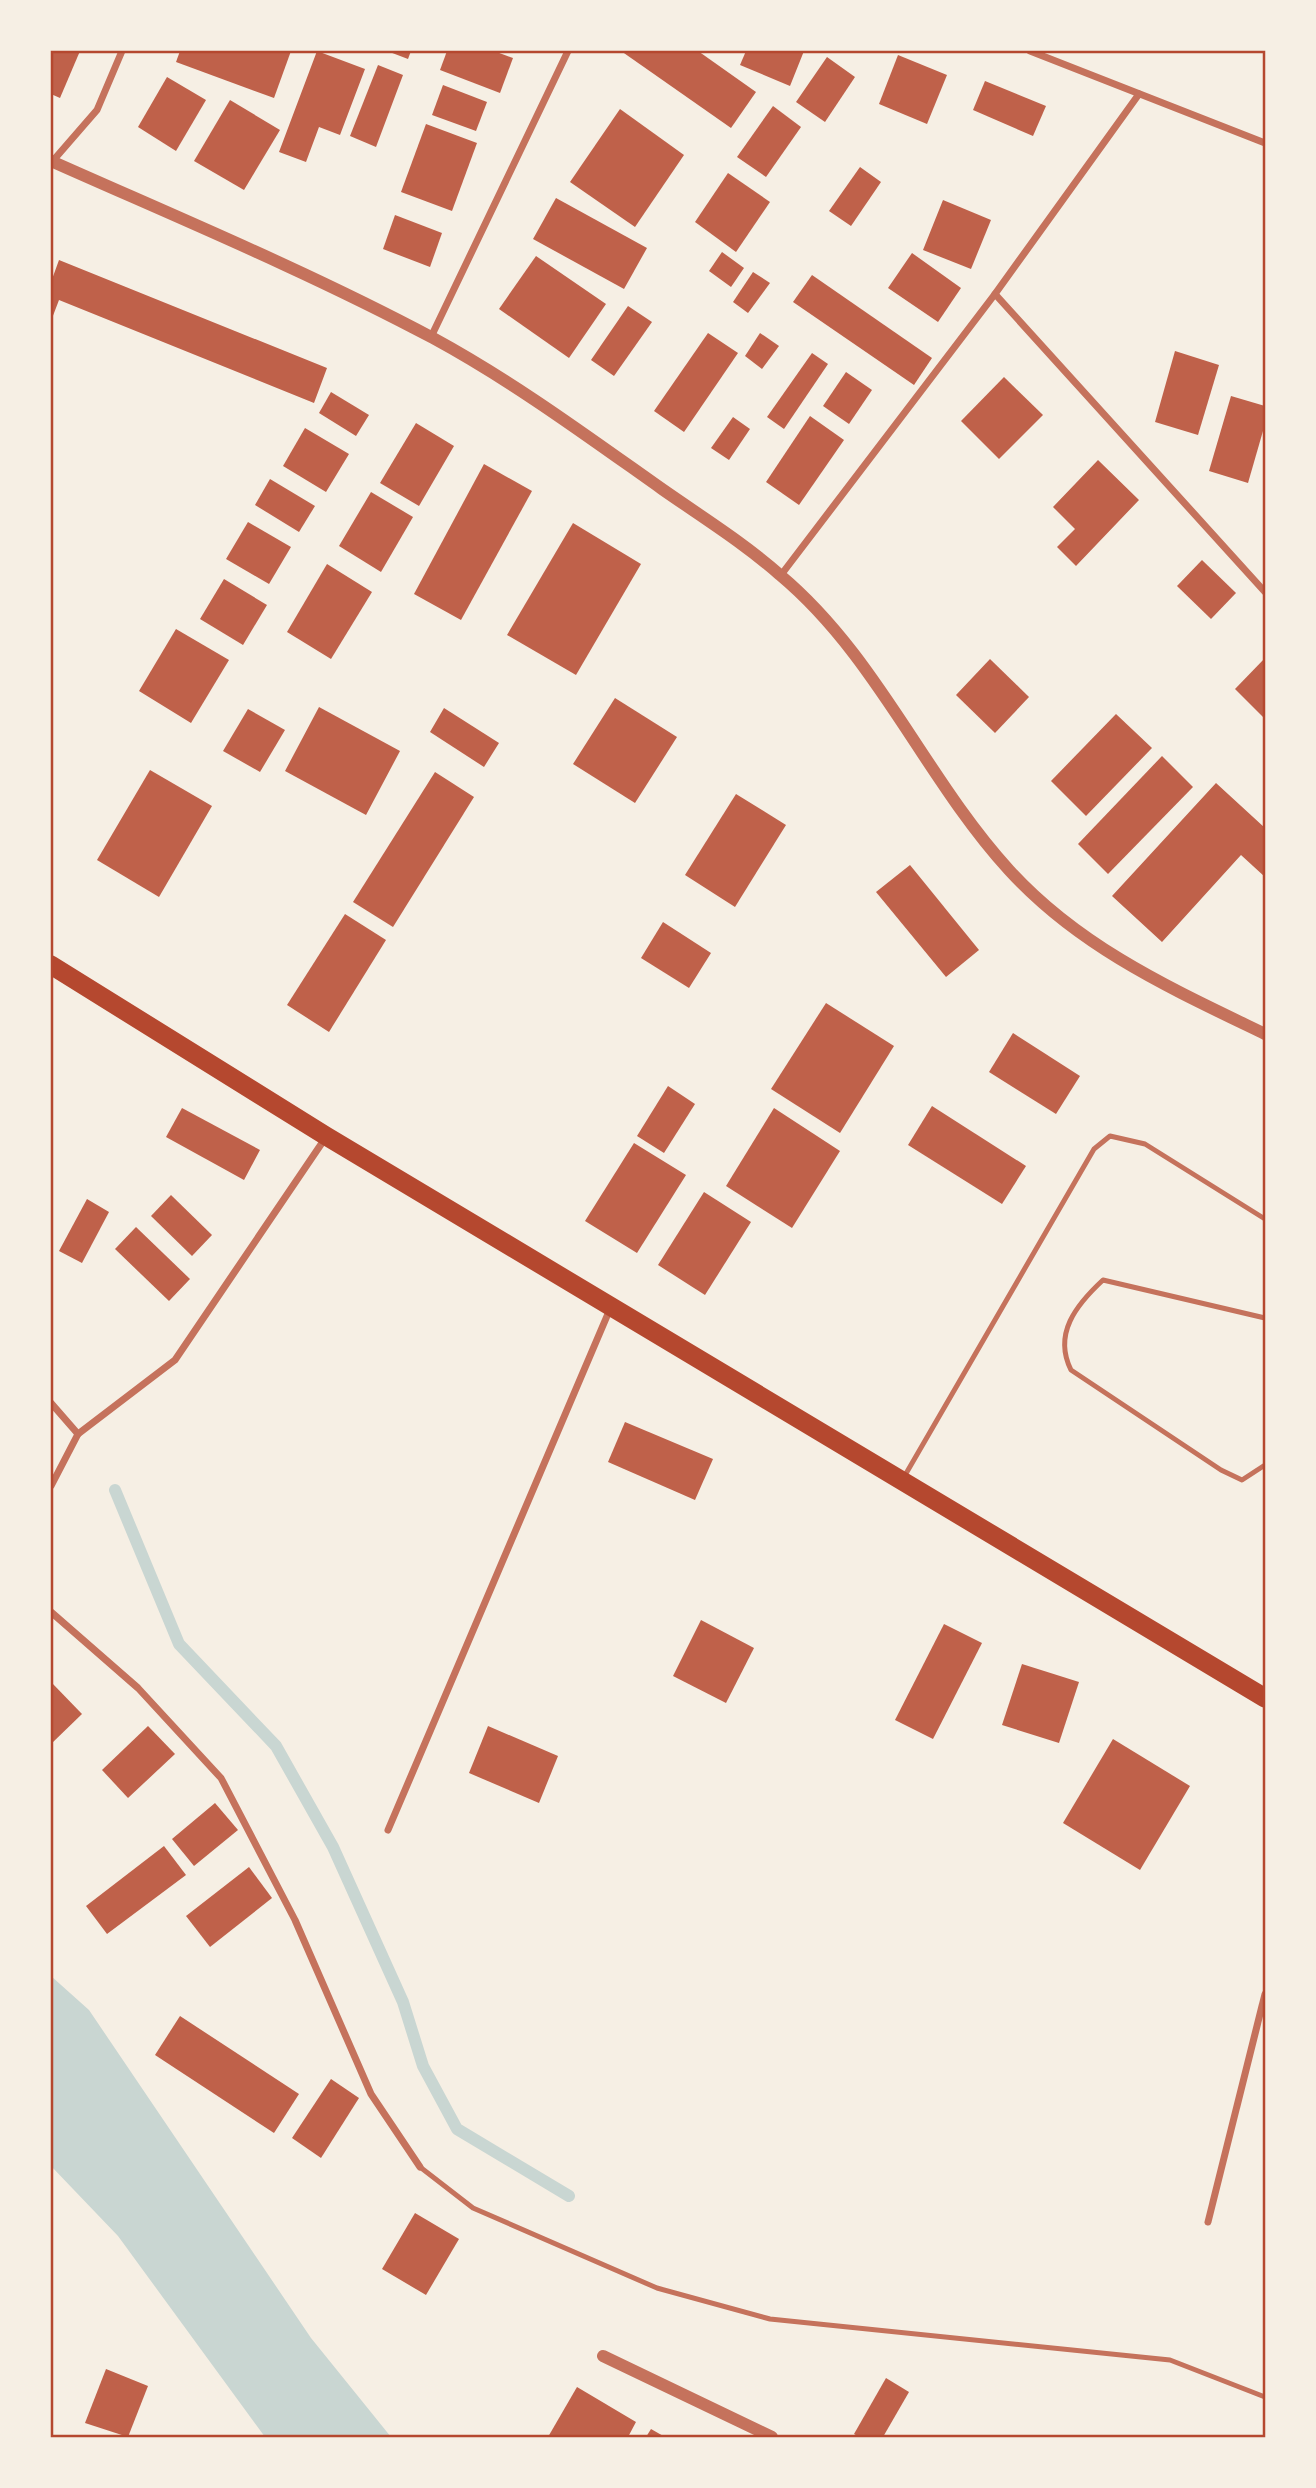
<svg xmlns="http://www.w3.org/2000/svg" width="1316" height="2488" font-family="'DM Sans',sans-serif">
	<rect width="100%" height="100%" fill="#f6efe4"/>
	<path fill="#c9d6d2" d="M51,1976L89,2010L311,2338L391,2437H265L118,2236L51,2166Z"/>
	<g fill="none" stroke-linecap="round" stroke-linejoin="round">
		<path stroke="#c9d6d2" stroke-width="12" d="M115,1490L179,1644L276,1746L333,1847L403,2002L423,2066L457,2129L569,2196"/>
	</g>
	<g fill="#bf614a">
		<path d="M51,51H80L60,98L51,94Z"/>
		<path d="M180,51H291L274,98L176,62Z"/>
		<path d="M317,51L365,69L340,135L319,127L306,162L279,152Z"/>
		<path d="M387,51H411L408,59Z"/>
		<path d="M447,51H494L513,58L500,93L440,70Z"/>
		<path d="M621,51H698L756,92L731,128Z"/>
		<path d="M746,51H804L790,86L740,65Z"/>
		<path d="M898,55L947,75L927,124L879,104Z"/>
		<path d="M827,57L855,77L825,122L796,102Z"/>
		<path d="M378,65L403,75L376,147L350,136Z"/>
		<path d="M167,77L206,100L176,151L138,127Z"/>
		<path d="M985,81L1046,106L1033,136L973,110Z"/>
		<path d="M443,85L487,102L476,131L432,115Z"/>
		<path d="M230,100L280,130L244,190L194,161Z"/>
		<path d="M773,106L801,127L766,177L737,157Z"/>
		<path d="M620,109L684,155L635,227L570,182Z"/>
		<path d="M426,124L477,143L452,211L401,192Z"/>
		<path d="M860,167L881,182L851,226L829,211Z"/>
		<path d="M728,173L770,202L736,252L695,222Z"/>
		<path d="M556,198L647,248L624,289L533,239Z"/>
		<path d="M943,200L991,220L971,269L923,250Z"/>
		<path d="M395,215L442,233L430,267L383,249Z"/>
		<path d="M722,252L744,268L731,287L709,271Z"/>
		<path d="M912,253L961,288L938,322L888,288Z"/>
		<path d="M536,256L606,304L569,358L499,309Z"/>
		<path d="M59,260L327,368L314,403L59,300L51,321V282Z"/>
		<path d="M753,272L770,283L748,313L733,302Z"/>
		<path d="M812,275L932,358L914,385L793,302Z"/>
		<path d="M628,306L652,322L614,376L591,360Z"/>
		<path d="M708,333L738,353L684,432L654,411Z"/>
		<path d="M760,333L779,346L762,369L745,356Z"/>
		<path d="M1175,351L1219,365L1198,435L1155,422Z"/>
		<path d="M812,353L828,364L784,429L767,417Z"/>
		<path d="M846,372L872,390L849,424L823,406Z"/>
		<path d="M1004,377L1043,415L999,459L961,421Z"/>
		<path d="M331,392L369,415L356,436L319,413Z"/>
		<path d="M1231,396L1265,406V424L1248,483L1209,471Z"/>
		<path d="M810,416L844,440L799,505L766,482Z"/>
		<path d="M733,417L750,429L729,460L711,448Z"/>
		<path d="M416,423L454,446L419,506L380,483Z"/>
		<path d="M305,428L349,454L326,492L283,466Z"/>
		<path d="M1098,460L1139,500L1076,566L1057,547L1075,529L1053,507Z"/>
		<path d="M484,464L532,491L461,620L414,594Z"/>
		<path d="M270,479L315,506L299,532L255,505Z"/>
		<path d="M371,492L413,517L381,572L339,546Z"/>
		<path d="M248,522L291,547L269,584L226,559Z"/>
		<path d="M573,523L641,564L576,675L507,635Z"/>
		<path d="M1202,560L1236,593L1211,619L1177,586Z"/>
		<path d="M327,564L372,592L331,659L287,632Z"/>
		<path d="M224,579L267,605L243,645L200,619Z"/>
		<path d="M176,629L229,660L191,723L139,691Z"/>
		<path d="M1265,658V719L1235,689Z"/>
		<path d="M990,659L1029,697L995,733L956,695Z"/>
		<path d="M615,698L677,737L635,803L573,764Z"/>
		<path d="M319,707L400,751L366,815L285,771Z"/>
		<path d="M444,708L499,743L484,767L430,732Z"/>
		<path d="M248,709L285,730L260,772L223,751Z"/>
		<path d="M1116,714L1152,748L1086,816L1051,781Z"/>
		<path d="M1162,756L1193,787L1108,874L1078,844Z"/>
		<path d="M150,770L212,806L159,897L97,860Z"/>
		<path d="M435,772L474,797L393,927L353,902Z"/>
		<path d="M1216,783L1265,828V877L1241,855L1162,942L1112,896Z"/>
		<path d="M736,794L786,825L735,907L685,875Z"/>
		<path d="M910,865L979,950L946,977L876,892Z"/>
		<path d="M345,914L386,940L329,1032L287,1005Z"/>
		<path d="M663,922L711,953L689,988L641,958Z"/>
		<path d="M826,1003L894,1046L840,1133L771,1089Z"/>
		<path d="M1013,1033L1080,1076L1056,1114L989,1072Z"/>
		<path d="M668,1086L695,1104L664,1153L637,1136Z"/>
		<path d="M932,1106L1026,1166L1002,1204L908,1145Z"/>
		<path d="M182,1108L260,1150L244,1180L166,1137Z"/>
		<path d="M774,1108L840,1151L792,1228L726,1186Z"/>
		<path d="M634,1143L686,1175L637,1253L585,1221Z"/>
		<path d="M704,1192L751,1222L705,1295L658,1265Z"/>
		<path d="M171,1195L212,1235L192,1256L151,1216Z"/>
		<path d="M87,1199L109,1212L82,1263L59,1251Z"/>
		<path d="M136,1227L190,1279L169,1301L115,1249Z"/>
		<path d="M625,1422L713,1459L695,1500L608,1462Z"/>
		<path d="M701,1620L754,1648L726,1703L673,1676Z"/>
		<path d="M944,1624L982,1643L933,1739L895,1720Z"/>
		<path d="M1022,1664L1079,1682L1059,1743L1002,1725Z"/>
		<path d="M51,1682L82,1714L51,1744Z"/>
		<path d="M148,1726L175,1754L128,1798L102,1770Z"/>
		<path d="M488,1726L558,1756L539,1803L469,1773Z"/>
		<path d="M1113,1739L1190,1786L1140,1870L1063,1823Z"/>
		<path d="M215,1803L238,1830L194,1866L172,1839Z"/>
		<path d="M164,1846L186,1875L107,1934L86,1906Z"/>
		<path d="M249,1867L272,1898L210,1947L186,1916Z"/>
		<path d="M180,2016L299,2094L274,2133L155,2055Z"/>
		<path d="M331,2079L359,2098L321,2158L292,2138Z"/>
		<path d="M415,2213L459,2239L426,2295L382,2269Z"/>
		<path d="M106,2369L148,2386L128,2437L85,2423Z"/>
		<path d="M886,2378L909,2392L883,2437H859L854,2434Z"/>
		<path d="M577,2387L636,2422L628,2437H548Z"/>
		<path d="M651,2429L665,2437H646Z"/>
	</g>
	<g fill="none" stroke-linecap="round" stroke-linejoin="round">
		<g stroke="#c5725c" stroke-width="5">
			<path d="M1265,1318L1103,1280C1076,1305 1053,1334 1071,1370L1221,1470L1242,1480L1265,1465"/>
			<path d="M904,1477L1094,1149L1110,1136L1145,1144L1265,1219"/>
			<path d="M420,2167L473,2208L657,2288L770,2319L1170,2360L1265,2397"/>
		</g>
		<g stroke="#c5725c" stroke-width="7">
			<path d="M1030,51L1265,143"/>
			<path d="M51,163L97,110L122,51"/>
			<path d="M995,294L1265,592"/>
			<path d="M431,337L568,51"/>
			<path d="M781,575L995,294L1139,94"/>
			<path d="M51,1403L78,1434"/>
			<path d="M51,1486L78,1434L175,1360L326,1137"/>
			<path d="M51,1612L138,1688L221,1778L295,1920L371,2094L420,2167"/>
			<path d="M388,1830L610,1309"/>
			<path d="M1208,2222L1265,1994"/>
		</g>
		<g stroke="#c5725c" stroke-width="12">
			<path d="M51,161C179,218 309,272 433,338C514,382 587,436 662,489C702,517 744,543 780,575C877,656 925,778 1009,870C1080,948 1172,989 1265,1034"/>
			<path d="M603,2356L772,2437"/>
		</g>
		<path stroke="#b5482f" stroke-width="19" d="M51,965L326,1136L1265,1698"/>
	</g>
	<rect width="1316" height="2488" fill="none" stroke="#f6efe4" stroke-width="105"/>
	<rect x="52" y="52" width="1212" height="2384" fill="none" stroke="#b5482f" stroke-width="2.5"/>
</svg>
